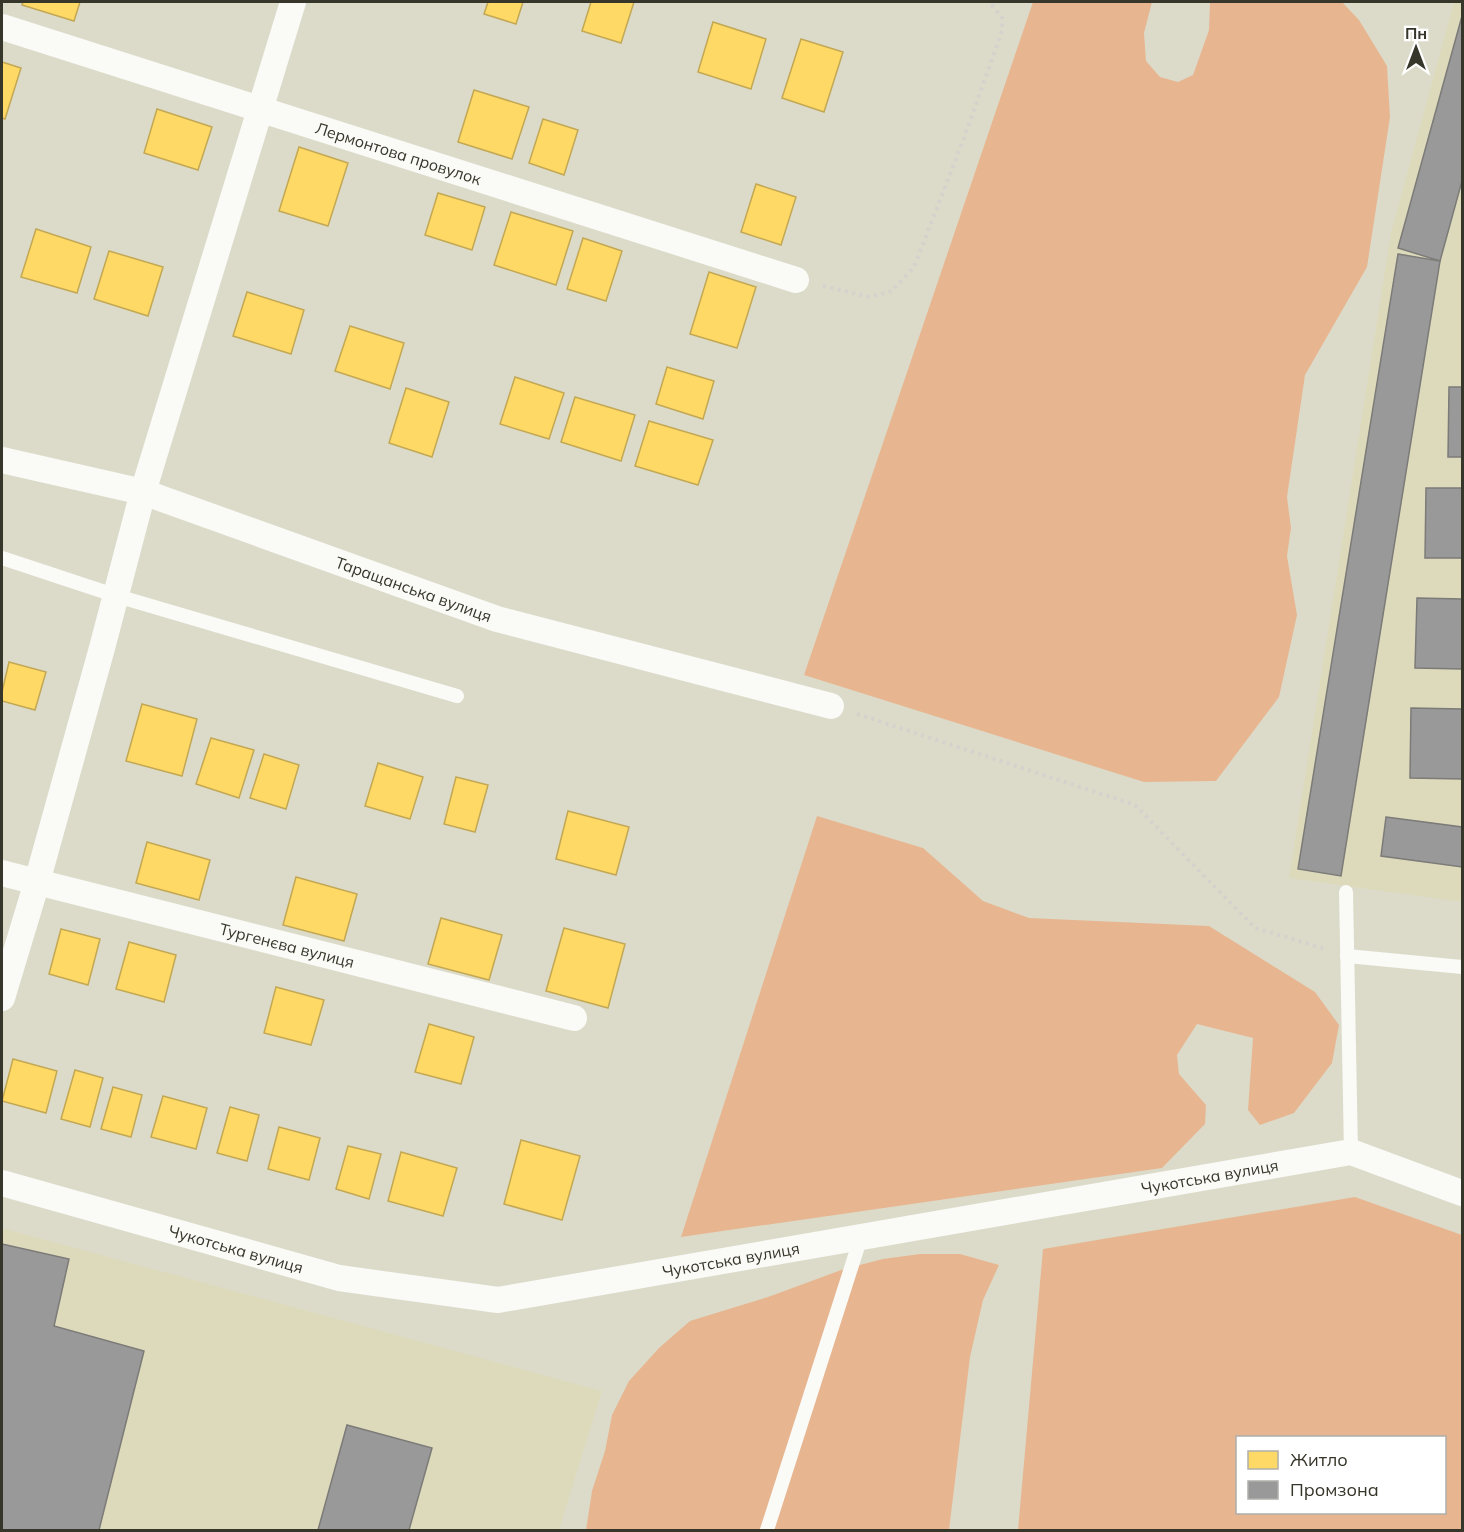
<svg xmlns="http://www.w3.org/2000/svg" width="1464" height="1532" font-family="Mulish,sans-serif">
	<rect width="100%" height="100%" fill="#dcdbc9"/>
	<g fill="#dddabc">
		<path d="M1454,2H1462V902L1289,878L1391,233Z"/>
		<path d="M2,1228L602,1391L559,1530H2Z"/>
	</g>
	<g fill="#e7b691" fill-rule="evenodd">
		<path d="M1033,2H1152L1144,33L1146,61L1160,77L1178,82L1193,75L1209,30L1210,2H1342L1359,20L1387,66L1390,117L1367,267L1305,375L1287,497L1291,528L1287,556L1297,615L1279,697L1216,781L1144,782L804,675Z"/>
		<path d="M817,816L923,848L983,901L1029,918L1209,926L1315,992L1339,1025L1332,1063L1294,1113L1260,1125L1248,1110L1253,1038L1197,1024L1177,1055L1179,1074L1206,1105L1205,1124L1162,1168L681,1237Z"/>
		<path d="M1355,1197L1462,1235V1530H1018L1043,1249ZM1238,1438H1444V1512H1238Z"/>
		<path d="M920,1254H960L999,1265L983,1300L970,1357L949,1530H586L592,1491L605,1451L612,1415L629,1381L659,1348L690,1321L768,1297L844,1269L883,1259Z"/>
	</g>
	<g fill="#ffd966" stroke="#c3a854" stroke-width="1.5">
		<path d="M23,2H80L74,21L22,5Z"/>
		<path d="M488,2H523L516,24L484,14Z"/>
		<path d="M591,2H634L621,43L582,31Z"/>
		<path d="M713,22L766,39L751,89L698,72Z"/>
		<path d="M801,39L843,52L824,112L782,98Z"/>
		<path d="M2,62L21,68L5,119L2,118Z"/>
		<path d="M474,90L529,107L512,159L458,142Z"/>
		<path d="M157,109L212,127L198,170L144,153Z"/>
		<path d="M543,119L578,130L564,175L529,163Z"/>
		<path d="M299,147L348,163L328,226L279,211Z"/>
		<path d="M756,184L796,197L781,245L741,232Z"/>
		<path d="M438,193L485,207L472,250L425,235Z"/>
		<path d="M511,212L573,231L556,285L494,265Z"/>
		<path d="M36,229L91,247L77,293L21,277Z"/>
		<path d="M583,238L622,251L606,301L567,289Z"/>
		<path d="M109,251L163,267L148,316L94,299Z"/>
		<path d="M709,272L756,287L737,348L690,334Z"/>
		<path d="M247,292L304,310L291,354L233,336Z"/>
		<path d="M350,326L404,343L390,389L335,371Z"/>
		<path d="M667,367L714,381L703,419L656,404Z"/>
		<path d="M515,377L564,393L549,439L500,424Z"/>
		<path d="M406,388L449,402L432,457L389,443Z"/>
		<path d="M575,397L635,415L621,461L561,442Z"/>
		<path d="M649,421L713,440L698,485L635,466Z"/>
		<path d="M9,662L46,672L35,710L2,701V692Z"/>
		<path d="M142,704L197,719L182,776L126,761Z"/>
		<path d="M211,738L254,750L239,798L196,784Z"/>
		<path d="M264,754L299,765L286,809L250,798Z"/>
		<path d="M378,763L423,777L410,819L365,806Z"/>
		<path d="M456,777L488,785L475,832L444,824Z"/>
		<path d="M568,811L629,827L616,875L556,859Z"/>
		<path d="M147,842L210,860L199,900L136,883Z"/>
		<path d="M296,877L357,894L344,941L283,925Z"/>
		<path d="M441,918L502,935L489,980L428,964Z"/>
		<path d="M564,928L625,944L608,1008L546,991Z"/>
		<path d="M61,929L100,939L88,985L49,974Z"/>
		<path d="M129,942L176,955L164,1002L116,989Z"/>
		<path d="M276,987L324,1000L311,1045L264,1033Z"/>
		<path d="M429,1024L474,1037L461,1084L415,1072Z"/>
		<path d="M13,1059L57,1071L46,1113L2,1101Z"/>
		<path d="M75,1070L103,1078L90,1127L61,1119Z"/>
		<path d="M113,1087L142,1095L131,1137L101,1129Z"/>
		<path d="M163,1096L207,1108L196,1149L151,1137Z"/>
		<path d="M230,1107L259,1115L247,1161L217,1153Z"/>
		<path d="M279,1127L320,1138L309,1180L268,1169Z"/>
		<path d="M521,1140L580,1156L562,1220L504,1204Z"/>
		<path d="M348,1146L381,1154L369,1199L336,1189Z"/>
		<path d="M401,1152L457,1168L443,1216L388,1201Z"/>
	</g>
	<g fill="#999" stroke="#7c7b78" stroke-width="1.5">
		<path d="M1462,16V181L1440,261L1398,248Z"/>
		<path d="M1398,254L1440,261L1341,876L1298,869Z"/>
		<path d="M1449,387H1462V457H1448Z"/>
		<path d="M1426,488H1462V558H1425Z"/>
		<path d="M1417,598L1462,599V669L1415,668Z"/>
		<path d="M1411,708L1462,709V779L1410,778Z"/>
		<path d="M1386,817L1462,827V867L1381,856Z"/>
		<path d="M2,1244L69,1259L54,1326L144,1351L99,1530H2Z"/>
		<path d="M347,1425L432,1448L409,1530H318Z"/>
	</g>
	<g fill="none" stroke-linecap="round" stroke-linejoin="round">
		<g stroke="#d4d2cd" stroke-width="4" stroke-dasharray="3 4.5" stroke-linecap="butt">
			<path d="M823,286L870,297L892,291L914,267L963,141L1002,31V17L989,2"/>
			<path d="M857,714L1135,805L1255,928L1326,949"/>
		</g>
		<g stroke="#fafaf7" stroke-width="14">
			<path d="M2,558L117,596L457,696"/>
			<path d="M1346,892L1351,1152"/>
			<path d="M1347,956L1462,967"/>
			<path d="M767,1530L861,1237"/>
		</g>
		<g stroke="#fafaf7" stroke-width="26">
			<path id="s1" d="M2,27L796,280"/>
			<path id="s2" d="M2,460L143,492L497,619L831,706"/>
			<path id="s3" d="M2,873L574,1018"/>
			<path d="M2,998L37,882L102,648L143,492L293,2"/>
			<path id="s4" d="M2,1183L339,1278L498,1300L1351,1152L1462,1193"/>
		</g>
	</g>
	<g text-anchor="middle" stroke-width="6" stroke-linejoin="round" paint-order="stroke">
		<g font-size="16" fill="#37362a" stroke="#fff">
			<text dy="6" stroke="none"><textPath href="#s1" startOffset="416">Лермонтова провулок</textPath></text>
			<text dy="6" stroke="none"><textPath href="#s2" startOffset="432">Таращанська вулиця</textPath></text>
			<text dy="6" stroke="none"><textPath href="#s3" startOffset="294">Тургенєва вулиця</textPath></text>
			<text dy="6" stroke="none"><textPath href="#s4" startOffset="1233">Чукотська вулиця</textPath></text>
			<text dy="6" stroke="none"><textPath href="#s4" startOffset="243">Чукотська вулиця</textPath></text>
			<text dy="6" stroke="none"><textPath href="#s4" startOffset="747">Чукотська вулиця</textPath></text>
		</g>
	</g>
	<rect width="1464" height="1532" fill="none" stroke="#37362a" stroke-width="6"/>
	<rect x="1236" y="1436" width="210" height="78" fill="#ffffff" stroke="#afafaa" stroke-width="1.5"/>
	<rect x="1248" y="1451" width="30" height="18" fill="#ffd966" stroke="#afafaa" stroke-width="1.5"/>
	<text x="1290" y="1466" font-size="18" fill="#37362a">Житло</text>
	<rect x="1248" y="1481" width="30" height="18" fill="#999999" stroke="#afafaa" stroke-width="1.5"/>
	<text x="1290" y="1496" font-size="18" fill="#37362a">Промзона</text>
	<g transform="translate(1416 48)" stroke="#ffffff" stroke-width="4.5" paint-order="stroke">
	<path d="M0-4.5L10 22L0 15L-10 22Z" fill="#37362a"/>
	<text y="-9" font-size="16" font-weight="bold" text-anchor="middle" fill="#37362a">Пн</text>
	</g>
</svg>
